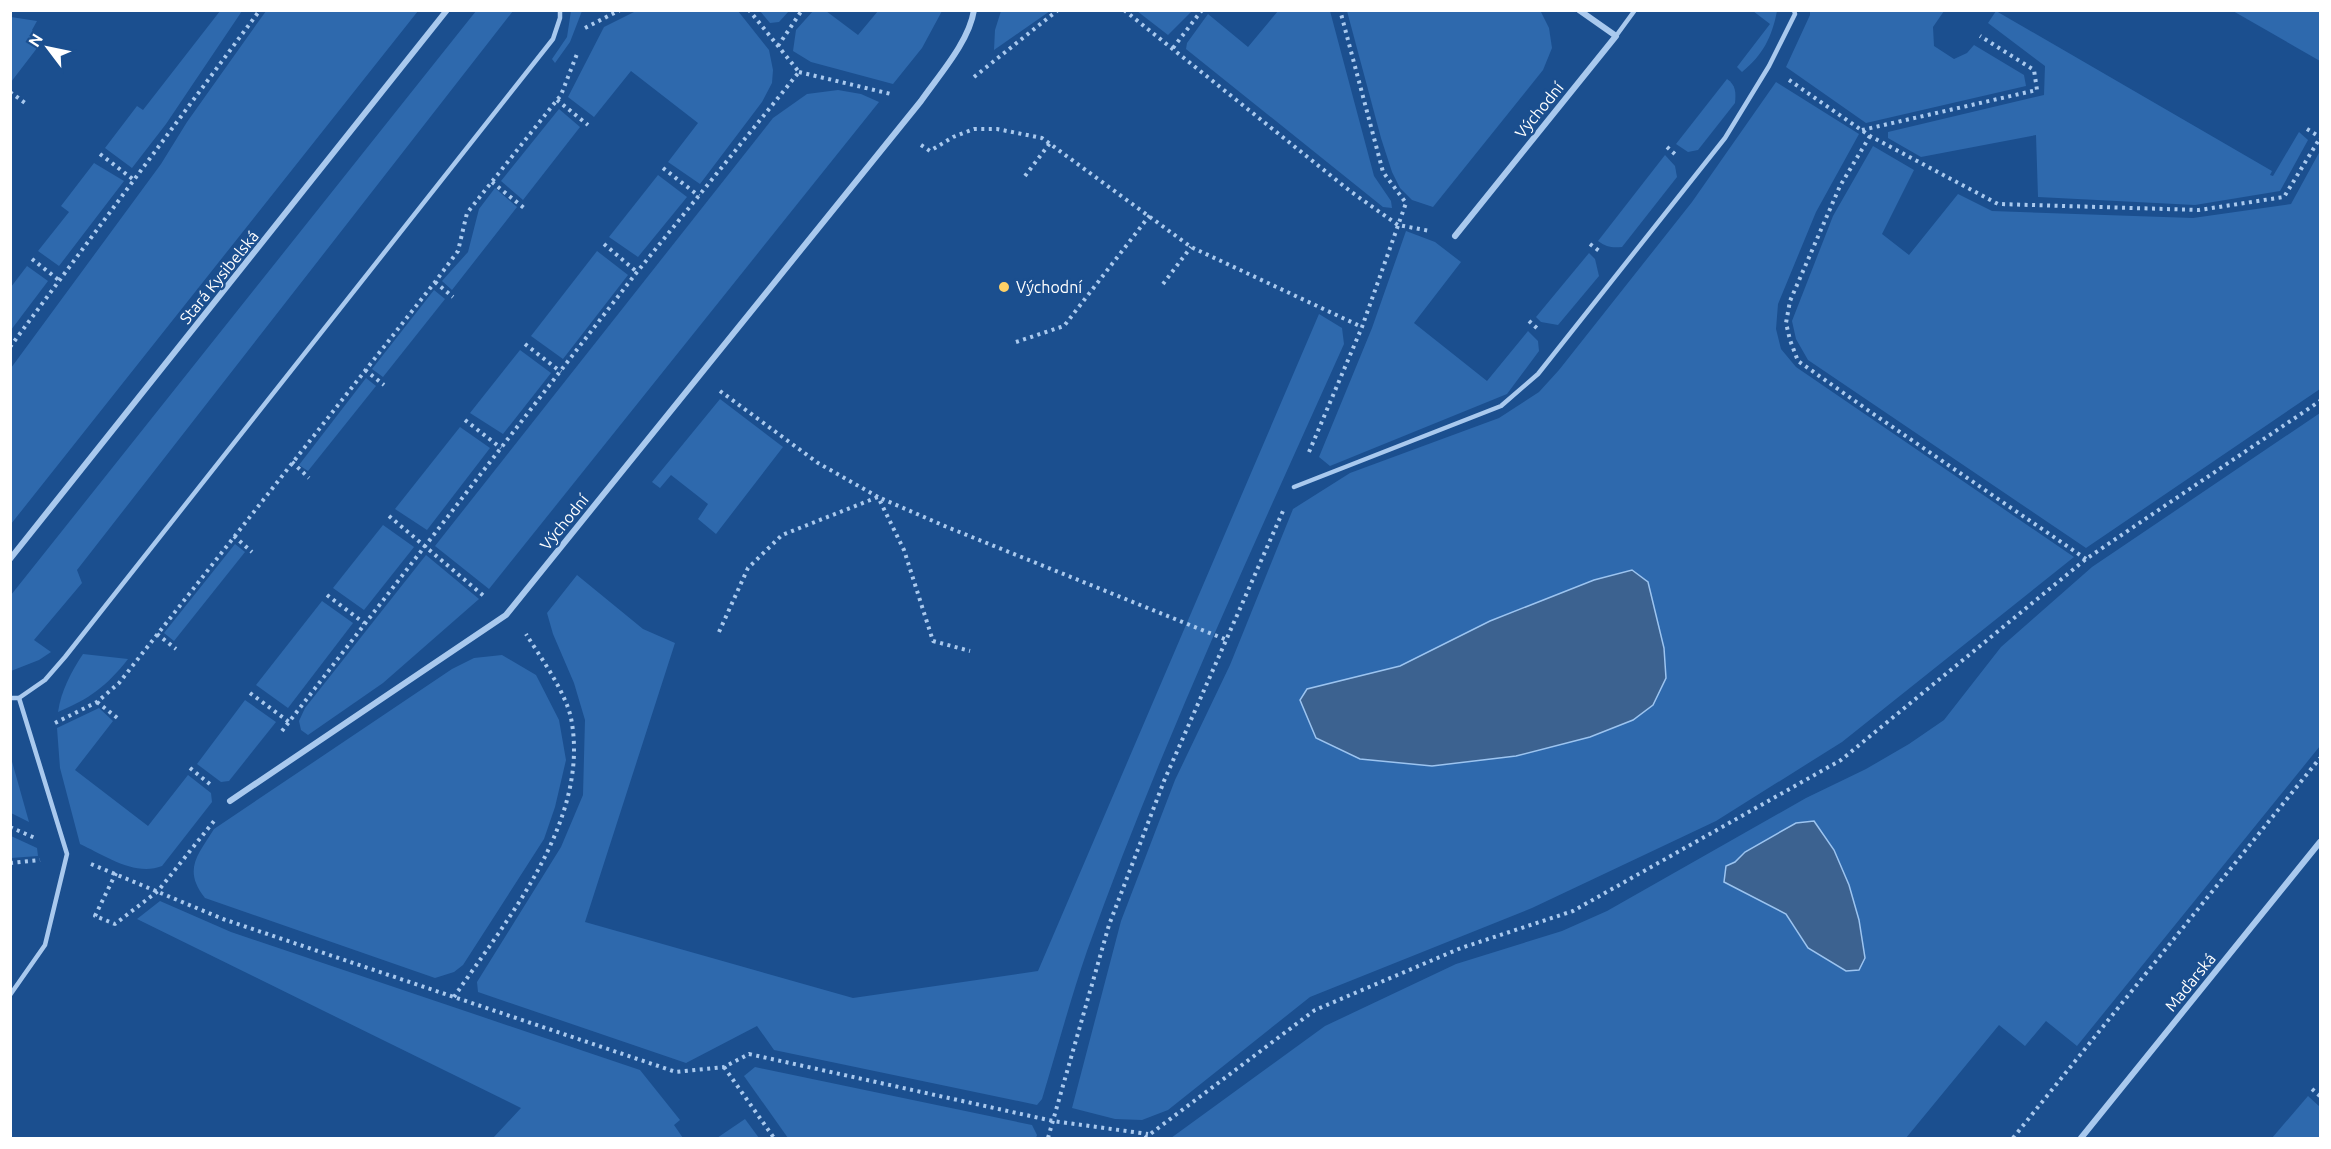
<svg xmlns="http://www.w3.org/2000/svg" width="2331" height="1149" font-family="Ubuntu,sans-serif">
	<rect width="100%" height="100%" fill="#1b4f8f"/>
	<g fill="#2e69ad">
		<path d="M1540,10L1549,28L1552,48L1543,70L1433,207L1412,200L1400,188L1392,172L1381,138L1347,11Z"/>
		<path d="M220,11H242L166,124L132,168L105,148L137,106L143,110Z"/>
		<path d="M266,11H418L11,524V368L161,164L187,122Z"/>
		<path d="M476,11H513L77,570L82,583L34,640L51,652L39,660L11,671V595Z"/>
		<path d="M571,11H582L570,42L555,63L552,59L567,37Z"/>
		<path d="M636,11H738L769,50L773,70L772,83L762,102L700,184L668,162L698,123L631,71L594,117L568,97L604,27Z"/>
		<path d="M760,11H789L779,22L770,23Z"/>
		<path d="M813,11H826L858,35L878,11H942L922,48L893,84L811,62L793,51L796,30Z"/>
		<path d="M1001,11V10L1050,11L994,50L995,30Z"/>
		<path d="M1137,11H1192L1168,35Z"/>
		<path d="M1278,11H1330L1374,176L1391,201L1392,208L1383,207L1186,49L1187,43L1208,14L1248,47Z"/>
		<path d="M1753,11H1777C1772,37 1763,55 1742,72L1737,67L1770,24Z"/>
		<path d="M1810,11H1944L1933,27L1934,46L1954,59L1967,53L1974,45L2024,75L2026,86L1866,123L1786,67L1810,15Z"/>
		<path d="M1996,11L2272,171L2270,175L2273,176L2299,132L2308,140L2280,191L2195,205L2038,197L2036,135L1921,157L1888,138V132L2044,95L2045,66L1988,23Z"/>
		<path d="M2233,11H2320V61Z"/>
		<path d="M11,17L37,21L32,30L44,39L11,82Z"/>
		<path d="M1727,79C1736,85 1736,93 1735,103L1698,150L1688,152L1676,144Z"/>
		<path d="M1776,82L1859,134L1816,212L1778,304L1776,329L1781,349L1796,367L2074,557L1842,742L1716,821L1532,908L1310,997L1168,1110L1142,1120L1115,1119L1072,1108L1121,921L1175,780L1230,665L1293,509L1350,473L1499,418L1539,392L1559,370L1692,202Z"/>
		<path d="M838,90L861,94L879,102L489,589L435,546L773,118L807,94Z"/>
		<path d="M559,109L580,127L523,200L501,181Z"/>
		<path d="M1873,146L1914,170L1882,234L1909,255L1958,194L1992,211L2193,218L2291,204L2320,151V389L2086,548L1808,360L1796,339L1792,321L1833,216Z"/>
		<path d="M1665,155L1675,166L1677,177L1622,247C1612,248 1606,247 1598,241Z"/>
		<path d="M94,163L124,181L59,266L38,251L69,212L61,206Z"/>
		<path d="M658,175L687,197L638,257L609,237Z"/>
		<path d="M495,188L517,207L452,290L442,281L468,252L479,209Z"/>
		<path d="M1406,231L1435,242L1461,262L1414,323L1487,381L1528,331L1538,341L1539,351L1507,394L1330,466L1319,457L1372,328Z"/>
		<path d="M597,251L628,275L563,359L531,336Z"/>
		<path d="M1589,253L1595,259L1599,276L1558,325L1541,322L1536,317Z"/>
		<path d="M27,266L48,281L11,330V287Z"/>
		<path d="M434,290L445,299L383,377L372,369Z"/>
		<path d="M1319,314L1342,328L1344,344C1254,545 1161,744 1087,951C1070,1000 1057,1050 1042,1099L1037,1105L774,1050L757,1026L686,1063L478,992L477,982L561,847L583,795L585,720L574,683L553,634L547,613L577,575L643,629L675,643L585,922L853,998L1038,971Z"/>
		<path d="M520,350L551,373L503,434L470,413Z"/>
		<path d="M366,378L376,386L308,471L299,465Z"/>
		<path d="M720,399L783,447L716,534L698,519L708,504L671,475L660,488L652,482Z"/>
		<path d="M2320,413V746L2077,1046L2046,1021L2025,1046L1999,1025L1906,1138H1171L1325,1026L1456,964L1562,931L1607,911L1806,798L1866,769L1909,744L1944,720L2001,647L2092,567Z"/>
		<path d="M460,427L490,448L427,530L395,509Z"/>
		<path d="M383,525L414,547L364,610L333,588Z"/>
		<path d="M235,544L245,552L174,641L164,633Z"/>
		<path d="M426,555L479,599L383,683L308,735L301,730L299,721L305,708Z"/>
		<path d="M322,601L353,623L288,708L256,685Z"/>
		<path d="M83,654L128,659C107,686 89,699 58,712C61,691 71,672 83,654Z"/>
		<path d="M502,655L536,675L559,720L566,760L555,807L544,839L463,965L454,972L435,978L205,898C183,870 197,856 214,829L452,669L474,658Z"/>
		<path d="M245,700L276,722L229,781L221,782L197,764Z"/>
		<path d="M99,708L113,721L75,770L148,826L188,775L211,793L212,802L162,866C135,877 104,855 80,844L60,768L57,728Z"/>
		<path d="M10,758H11L29,822L11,813Z"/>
		<path d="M11,836L37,848L38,856L11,858Z"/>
		<path d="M160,901L231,932L640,1070L680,1120L674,1125L683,1138H493L521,1108L137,919Z"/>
		<path d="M755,1067L1032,1125L1037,1135L1036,1138H788L744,1076Z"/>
		<path d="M2308,1096L2320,1107V1137L2272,1138Z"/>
		<path d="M745,1119L759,1138H717Z"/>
	</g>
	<g fill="#3c6290" stroke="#9cc4f0" stroke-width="1.5">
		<path d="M1632,570L1648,582L1664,648L1666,678L1653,705L1633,720L1590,737L1516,756L1432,766L1360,759L1316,738L1300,700L1307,689L1400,666L1490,621L1594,580Z"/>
		<path d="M1814,821L1834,850L1849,885L1859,920L1865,958L1859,970L1846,971L1808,948L1786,914L1724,882L1726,866L1735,862L1745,852L1796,823Z"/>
	</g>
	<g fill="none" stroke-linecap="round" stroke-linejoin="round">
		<g stroke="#a9c9ee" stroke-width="4" stroke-dasharray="3 4.5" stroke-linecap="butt">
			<path d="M1124,10L1350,191L1398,225L1430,231"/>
			<path d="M585,28L620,10"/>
			<path d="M778,46L802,10"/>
			<path d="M1173,48L1202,10"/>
			<path d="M799,72L891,94"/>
			<path d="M974,77L1058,10"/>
			<path d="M1789,80L1870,136L1998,204L2199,210L2284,197L2320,138"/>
			<path d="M10,92L28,105"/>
			<path d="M557,100L588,125"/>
			<path d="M2307,129L2320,137"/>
			<path d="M1862,130L2037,90L2034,70L1980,36"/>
			<path d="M1870,136L1840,186L1790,301L1786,323L1790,340L1798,361L1872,413L2086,559"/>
			<path d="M921,145L930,151L953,137L974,129H997L1042,138L1191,247L1362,327"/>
			<path d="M1667,147L1677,156"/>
			<path d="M100,154L134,180"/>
			<path d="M663,168L699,196"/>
			<path d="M1025,176L1050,143"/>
			<path d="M492,182L524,208"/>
			<path d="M604,244L637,272"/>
			<path d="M1590,244L1602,253"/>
			<path d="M32,259L60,281"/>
			<path d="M435,282L453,297"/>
			<path d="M1163,284L1191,247"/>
			<path d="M1529,321L1540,331"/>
			<path d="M1016,342L1064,326L1150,215"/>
			<path d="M525,344L561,372"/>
			<path d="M10,347L260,10"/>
			<path d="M365,370L384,385"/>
			<path d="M720,391L818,463L878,497L904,550L933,641L970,651"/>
			<path d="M465,420L501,448"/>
			<path d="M1309,452L1362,327L1406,203L1383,172L1340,10"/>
			<path d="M292,462L309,478"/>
			<path d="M389,516L485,597"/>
			<path d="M234,536L252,552"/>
			<path d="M327,595L364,623"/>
			<path d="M719,632L748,568L782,535L878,497L947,527L1227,640"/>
			<path d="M157,634L176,649"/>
			<path d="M250,693L289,722"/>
			<path d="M97,702L120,720"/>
			<path d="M55,723L97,702L119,683L435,282L458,251L467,213L561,95L577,54"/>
			<path d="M282,731L637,272L799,72L749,10"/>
			<path d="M190,768L211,785"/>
			<path d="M10,827L35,838"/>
			<path d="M10,863L40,860"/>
			<path d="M91,864L223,919L676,1072L724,1067L749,1054L1053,1121L1148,1134"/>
			<path d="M116,873L95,916L115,924L158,891L214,821"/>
			<path d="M454,997C507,919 591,820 571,718C565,691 541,658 526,634"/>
			<path d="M724,1067L774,1138"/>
			<path d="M2312,1089L2320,1096"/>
			<path d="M1048,1138L1109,925L1164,781L1283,511"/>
			<path d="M1145,1138L1315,1010L1461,948L1573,911L1841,760L2086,559L2320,401"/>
			<path d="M2013,1138L2320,758"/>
		</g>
		<g stroke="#a9c9ee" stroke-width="4.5">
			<path d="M1616,36L1635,10"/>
			<path d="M1294,487L1501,406L1538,374L1725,138L1769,66L1795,14L1794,10"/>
			<path d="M10,698H19L67,854L45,945L10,995"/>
			<path d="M19,698L45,680L65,657L553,39L560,18V10"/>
		</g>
		<g stroke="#a9c9ee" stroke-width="6">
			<path d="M1455,236L1616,36L1579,10"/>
			<path d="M10,559L447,10"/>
			<path d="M230,801L506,615L921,101C939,75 969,42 974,10"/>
			<path d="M2081,1138L2320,842"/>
		</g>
	</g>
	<circle fill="#ffd166" stroke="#1b4f8f" stroke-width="2" cx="1004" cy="287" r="6"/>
	<g text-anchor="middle" stroke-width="5" stroke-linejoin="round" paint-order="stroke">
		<g font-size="16" fill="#fff" stroke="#1b4f8f">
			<text transform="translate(1539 110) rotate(-51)" y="6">Východní</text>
			<text transform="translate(219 277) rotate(-51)" y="6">Stará Kysibelská</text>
			<text transform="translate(564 522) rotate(-51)" y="6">Východní</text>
			<text transform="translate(2190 982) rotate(-51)" y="6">Maďarská</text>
		</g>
		<g font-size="16" fill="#fff" stroke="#1b4f8f" text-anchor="start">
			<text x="1016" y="293">Východní</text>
		</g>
	</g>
	<rect width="2331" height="1149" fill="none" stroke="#ffffff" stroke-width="24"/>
	<g transform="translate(48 48) rotate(302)" stroke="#1b4f8f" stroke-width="4.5" paint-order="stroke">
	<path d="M0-4.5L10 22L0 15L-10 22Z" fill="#ffffff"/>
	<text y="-9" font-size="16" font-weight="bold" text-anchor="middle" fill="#ffffff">N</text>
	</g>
</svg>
